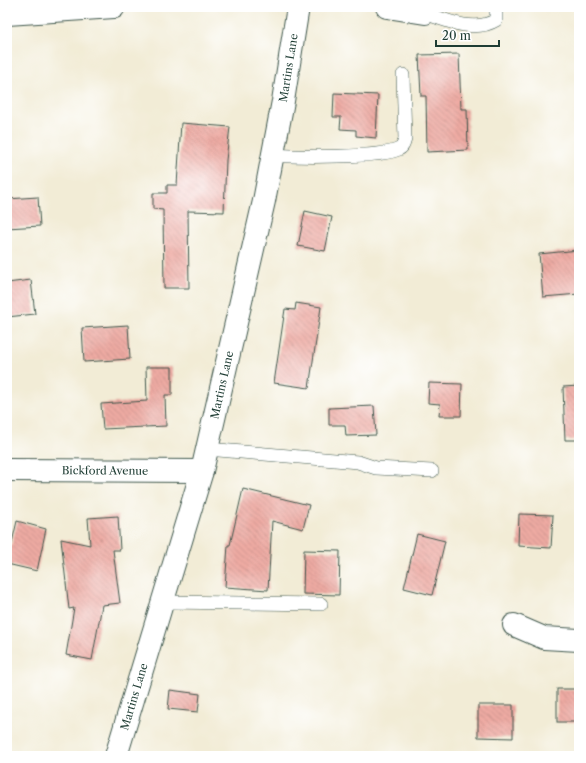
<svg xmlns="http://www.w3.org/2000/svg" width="586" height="763" font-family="'Libre Caslon Text',serif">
	<defs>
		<pattern id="building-back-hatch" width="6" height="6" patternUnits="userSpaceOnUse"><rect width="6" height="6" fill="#eeaaa3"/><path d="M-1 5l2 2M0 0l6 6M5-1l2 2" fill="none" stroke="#c08c86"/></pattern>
	</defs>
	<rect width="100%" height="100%" fill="#fff"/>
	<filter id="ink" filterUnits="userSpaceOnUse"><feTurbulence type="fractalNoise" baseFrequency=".025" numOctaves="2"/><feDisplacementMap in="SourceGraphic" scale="8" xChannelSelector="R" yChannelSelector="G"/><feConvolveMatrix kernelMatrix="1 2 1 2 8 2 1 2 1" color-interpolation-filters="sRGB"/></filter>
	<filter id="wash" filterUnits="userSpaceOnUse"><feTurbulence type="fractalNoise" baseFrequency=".012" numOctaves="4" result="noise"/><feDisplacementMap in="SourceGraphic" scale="16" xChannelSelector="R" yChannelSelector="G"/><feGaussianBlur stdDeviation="0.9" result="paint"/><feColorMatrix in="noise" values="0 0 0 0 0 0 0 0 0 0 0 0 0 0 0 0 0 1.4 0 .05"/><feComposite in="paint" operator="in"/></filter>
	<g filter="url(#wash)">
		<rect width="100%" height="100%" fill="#f2ecd6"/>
		<g id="blocks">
			<g fill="url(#building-back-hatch)">
				<path d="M459,54L461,109H467L468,150L427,152L426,96H421L419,55Z"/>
				<path d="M334,93L378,95L376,138L356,136V130L340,129L341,117H333Z"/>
				<path d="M181,123L230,127L226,160L224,212L188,211L189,288H164L163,210L153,209V193H167V185H177Z"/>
				<path d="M38,197L40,226L7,228V199Z"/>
				<path d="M305,211L332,217L325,251L298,246Z"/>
				<path d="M579,250V294L543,297L539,254Z"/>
				<path d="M31,280L35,314L7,317V283Z"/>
				<path d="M296,303L321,307L309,388L274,383L285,309L295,310Z"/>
				<path d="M128,325L130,359L84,362L82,328Z"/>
				<path d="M146,367H172V395H165L166,426L103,429L101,404L147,401Z"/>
				<path d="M429,383L462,384L461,416H439L440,404L428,403Z"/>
				<path d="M579,386V440H565L563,387Z"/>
				<path d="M374,406L376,435L346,436L345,425H329V408Z"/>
				<path d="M243,489L309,505L303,529L272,521L268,590L225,587L228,545H230Z"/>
				<path d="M519,514L553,515L551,548L518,546Z"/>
				<path d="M118,516L120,550H113L120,603L102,605L92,660L66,655L74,608L69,609L61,539L90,545L88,518Z"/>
				<path d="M17,521L46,529L37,571L7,564Z"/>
				<path d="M417,534L445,541L432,595L404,588Z"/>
				<path d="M304,550L340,551L339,595L303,594Z"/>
				<rect x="557" y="689" width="22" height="33"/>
				<path d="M170,690L200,694L198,712L168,709Z"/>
				<path d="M478,705H513V738L478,737Z"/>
			</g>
		</g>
	</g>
	<g filter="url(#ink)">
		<use href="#blocks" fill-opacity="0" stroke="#3f574c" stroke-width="1"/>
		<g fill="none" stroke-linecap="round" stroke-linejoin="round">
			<defs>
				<g id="service">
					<path d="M425,13C447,21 475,33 496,20V7"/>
					<path d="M273,155C295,157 383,158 399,149C403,147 404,143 405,139L403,75"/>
					<path d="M207,449L358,462L376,468L432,471"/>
					<path d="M163,602L321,604"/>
				</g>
				<g id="minor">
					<path d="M387,7L425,13L427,7"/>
					<path d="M7,14L114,7"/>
					<path id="s1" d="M7,470L202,471"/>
					<path d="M514,625L544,638L579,640"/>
				</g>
				<g id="tertiary">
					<path id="s2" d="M116,756L202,471L264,201L283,101L298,7"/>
				</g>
			</defs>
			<use href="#service" stroke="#3f574c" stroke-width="14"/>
			<use href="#minor" stroke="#3f574c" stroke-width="24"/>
			<use href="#tertiary" stroke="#3f574c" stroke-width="24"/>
			<use href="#service" stroke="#fff" stroke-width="13"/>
			<use href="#minor" stroke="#fff" stroke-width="22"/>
			<use href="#tertiary" stroke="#fff" stroke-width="22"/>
		</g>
	</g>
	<g text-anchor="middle" stroke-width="4" stroke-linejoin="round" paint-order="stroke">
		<g font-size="11" fill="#1f3d34" stroke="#fff">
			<text dy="4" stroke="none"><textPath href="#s2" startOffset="710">Martins Lane</textPath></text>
			<text dy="4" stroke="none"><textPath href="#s2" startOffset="386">Martins Lane</textPath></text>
			<text dy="4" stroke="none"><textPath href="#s1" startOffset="98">Bickford Avenue</textPath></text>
			<text dy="4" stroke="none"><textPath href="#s2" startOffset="62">Martins Lane</textPath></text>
		</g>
	</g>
	<rect width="586" height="763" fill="none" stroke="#fff" stroke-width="24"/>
	<path d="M436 40v6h63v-6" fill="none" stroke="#1f3d34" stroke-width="2"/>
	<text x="442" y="40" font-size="12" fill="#1f3d34" stroke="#ffffff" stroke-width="3" paint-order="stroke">20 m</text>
</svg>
